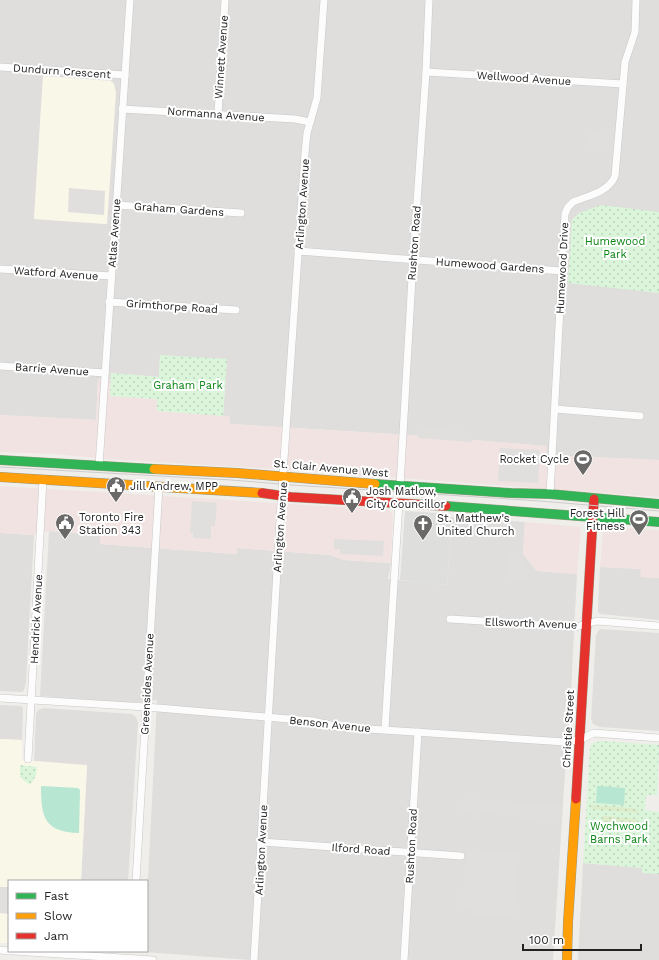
<svg xmlns="http://www.w3.org/2000/svg" width="659" height="960" font-family="'Work Sans',sans-serif">
	<defs>
		<pattern id="park-dots" width="8" height="8" patternUnits="userSpaceOnUse"><rect width="8" height="8" fill="#daf5da"/><path d="M2 2h.1M6 6h.1" fill="none" stroke="#bbd2bb" stroke-width="1.8" stroke-linecap="round"/></pattern>
		<pattern id="garden-dots" width="8" height="8" patternUnits="userSpaceOnUse"><rect width="8" height="8" fill="#ddeccb"/><path d="M2 2h.1M6 6h.1" fill="none" stroke="#bdcaae" stroke-width="1.8" stroke-linecap="round"/></pattern>
	</defs>
	<rect width="100%" height="100%" fill="#f0eeeb"/>
	<g fill="#dfdedc" fill-rule="evenodd">
		<path d="M0,0H659V460L546,455V446L410,435L230,424L229,417L223,416L227,359L160,356L159,377L111,373V379H98L96,420L0,415ZM43,76L111,81L114,84L106,224L34,219Z"/>
		<path d="M452,517L525,522L523,554L537,571L577,574L569,731L566,757L553,960H250L145,952L147,951V900L157,700L130,703L40,696L49,531L100,535V544L236,554L237,548L330,555L344,560L391,563L388,579L447,585Z"/>
		<path d="M0,533L34,535L26,682L24,690L22,692L0,691Z"/>
		<path d="M600,567L641,569V577L659,578V620L601,614L598,612V608Z"/>
		<path d="M601,629L659,633V731L600,727L593,724L591,719L596,635L599,630Z"/>
		<path d="M0,705L21,706L23,708L22,740L0,739Z"/>
		<path d="M44,708L132,714L136,717L138,723L128,881H81L87,766L34,761L36,714L38,710Z"/>
		<path d="M583,863L642,868V873L659,874V960H578Z"/>
	</g>
	<g fill="#f1e3e1">
		<path d="M98,379H111L110,396L157,399V411L229,416L230,424L410,435L547,446L546,455L659,460V497L276,469L107,459L53,454L0,452V415L96,420Z"/>
		<path d="M0,486L389,510L393,514L391,563L344,560L330,555L237,548V554L100,544V535L49,531L34,535L0,533Z"/>
		<path d="M525,522L581,527L577,574L537,571L523,554Z"/>
		<path d="M607,527L659,530V578L640,577L641,569L600,567L603,530Z"/>
	</g>
	<g fill="#f8f7e8">
		<path d="M43,76L111,81L114,84L116,93L107,224L34,219Z"/>
		<path d="M0,739L22,740V760L87,765L81,881H9V943H0Z"/>
	</g>
	<path fill="#dededc" d="M405,511L437,513L452,517L447,585L400,580Z"/>
	<g fill="url(#park-dots)">
		<path d="M601,205L659,212V293L568,283L572,220L579,213Z"/>
		<path d="M160,355L227,359L223,416L157,411V399L110,396L111,373L159,377Z"/>
		<path d="M602,741L659,745L657,795H646L645,810L659,812V874L642,873V868L583,863L590,747L593,743Z"/>
		<path d="M20,765L37,767L36,775L31,784L27,783L20,777Z"/>
	</g>
	<g fill="url(#garden-dots)">
		<path d="M590,805L639,809L638,813L590,809Z"/>
		<path d="M603,816L638,819V825L602,822Z"/>
	</g>
	<g fill="#b7e6d2">
		<path d="M41,786L78,788L80,790L79,833C44,832 41,817 41,786Z"/>
		<path d="M597,786L625,788L624,805L596,803Z"/>
	</g>
	<g fill="#e0dfde">
		<path d="M588,132L606,134L610,139L608,151L589,150L586,148Z"/>
		<path d="M69,188L105,191L104,215L68,212Z"/>
		<path d="M419,428L473,432L472,442L418,438Z"/>
		<path d="M500,448L540,450L538,483L498,481Z"/>
		<path d="M192,501L217,503L215,526H211V539L193,538V533H190Z"/>
		<path d="M334,539L384,541L383,556L340,554V549H334Z"/>
		<path d="M509,552L523,553L522,570L528,572L526,581L521,579L507,578Z"/>
		<path d="M463,798L562,806L561,824L521,821V817L482,813L481,819H471L472,813H462Z"/>
		<path d="M474,849L519,853L513,916L471,914V908L462,907L466,853H473Z"/>
		<path d="M0,887H9V914L0,913Z"/>
	</g>
	<g fill="none" stroke-linecap="round" stroke-linejoin="round">
		<defs>
			<g id="street">
				<path d="M0,67L125,75"/>
				<path d="M426,72L623,84"/>
				<path d="M122,109L295,119L310,122"/>
				<path d="M218,114L225,0"/>
				<path d="M116,205L241,213"/>
				<path d="M298,251L562,271"/>
				<path d="M0,269L111,276"/>
				<path d="M109,302L236,310"/>
				<path d="M0,366L105,373"/>
				<path d="M555,409L640,416"/>
				<path d="M99,466L130,0"/>
				<path d="M400,486L413,260L426,72L429,0"/>
				<path d="M550,494L565,214L568,207L573,202C587,196 609,192 615,176L625,62L635,32L636,0"/>
				<path d="M450,619L576,627L597,621L659,626"/>
				<path d="M0,698L146,707L313,721L338,727L565,742L579,740L594,733L659,738"/>
				<path d="M385,729L399,502"/>
				<path d="M28,759L43,479"/>
				<path d="M262,842L461,856"/>
				<path d="M136,881L159,486"/>
				<path d="M0,950L9,951"/>
				<path d="M13,951L153,960"/>
				<path d="M254,960L281,503L305,153L307,133L317,98L324,0"/>
				<path d="M404,960L418,732"/>
			</g>
			<g id="fast">
				<path d="M0,460L154,469"/>
				<path d="M375,484L511,493L550,494L659,504"/>
				<path d="M446,506L659,522"/>
			</g>
			<g id="slow">
				<path d="M154,469L237,473L375,484"/>
				<path d="M0,477L262,493"/>
				<path d="M567,960L568,922L576,799"/>
			</g>
			<g id="jam">
				<path d="M262,493L291,497L446,506"/>
				<path d="M576,799L594,499"/>
			</g>
		</defs>
		<use href="#street" stroke="#c9c8c7" stroke-width="8"/>
		<use href="#fast" stroke="#999a82" stroke-width="10"/>
		<use href="#slow" stroke="#999a82" stroke-width="10"/>
		<use href="#jam" stroke="#999a82" stroke-width="10"/>
		<use href="#street" stroke="#fdfcfc" stroke-width="7"/>
		<use href="#fast" stroke="#30b455" stroke-width="9"/>
		<use href="#slow" stroke="#ff9f0a" stroke-width="9"/>
		<use href="#jam" stroke="#e5322d" stroke-width="9"/>
		<path stroke="#ccc" stroke-width="1" d="M0,467L231,480L292,485L540,501L659,511"/>
	</g>
	<defs>
		<symbol id="stadium-pin" viewBox="-11 -11 22 30"><path d="M0 17L-7.5 6A9.5 9.5 0 1 1 7.5 6Z" fill="#6a6968" stroke="#fff"/><path d="M0-5a6.5 5 0 1 0 0 10a6.5 5 0 1 0 0-10ZM-3.5-1.8h7v3.6h-7Z" fill="#fff"/></symbol>
		<symbol id="civic-pin" viewBox="-11 -11 22 30"><path d="M0 17L-7.5 6A9.5 9.5 0 1 1 7.5 6Z" fill="#6a6968" stroke="#fff"/><path d="M-.6-6.5H3V-4.5H.6V-3L4-1V1h2V6H-6V1h2V-1L-.6-3ZM-1.2 2.5V6h2.4V2.5Z" fill="#fff"/></symbol>
		<symbol id="church-pin" viewBox="-11 -11 22 30"><path d="M0 17L-7.5 6A9.5 9.5 0 1 1 7.5 6Z" fill="#6a6968" stroke="#fff"/><path d="M-1.2-6h2.4v3.5h3.3v2.4h-3.3V6h-2.4V-.1h-3.3v-2.4h3.3Z" fill="#fff"/></symbol>
	</defs>
	<g fill-rule="evenodd">
		<use href="#stadium-pin" x="572" y="448" width="22" height="30"/>
		<use href="#civic-pin" x="105" y="475" width="22" height="30"/>
		<use href="#civic-pin" x="341" y="486" width="22" height="30"/>
		<use href="#stadium-pin" x="628" y="508" width="22" height="30"/>
		<use href="#civic-pin" x="54" y="512" width="22" height="30"/>
		<use href="#church-pin" x="412" y="513" width="22" height="30"/>
	</g>
	<g text-anchor="middle" stroke-width="4" stroke-linejoin="round" paint-order="stroke">
		<g font-size="11" fill="#222" stroke="#fff">
			<text transform="translate(221 57) rotate(-86)" y="4">Winnett Avenue</text>
			<text transform="translate(62 71) rotate(4)" y="4">Dundurn Crescent</text>
			<text transform="translate(524 78) rotate(4)" y="4">Wellwood Avenue</text>
			<text transform="translate(216 114) rotate(4)" y="4">Normanna Avenue</text>
			<text transform="translate(302 204) rotate(-86)" y="4">Arlington Avenue</text>
			<text transform="translate(179 209) rotate(4)" y="4">Graham Gardens</text>
			<text transform="translate(114 233) rotate(-86)" y="4">Atlas Avenue</text>
			<text transform="translate(414 243) rotate(-86)" y="4">Rushton Road</text>
			<text transform="translate(490 265) rotate(4)" y="4">Humewood Gardens</text>
			<text transform="translate(562 268) rotate(-87)" y="4">Humewood Drive</text>
			<text transform="translate(56 273) rotate(4)" y="4">Watford Avenue</text>
			<text transform="translate(172 306) rotate(4)" y="4">Grimthorpe Road</text>
			<text transform="translate(52 369) rotate(4)" y="4">Barrie Avenue</text>
			<text transform="translate(331 468) rotate(5)" y="4">St. Clair Avenue West</text>
			<text transform="translate(280 527) rotate(-86)" y="4">Arlington Avenue</text>
			<text transform="translate(36 619) rotate(-87)" y="4">Hendrick Avenue</text>
			<text transform="translate(531 623) rotate(2)" y="4">Ellsworth Avenue</text>
			<text transform="translate(147 684) rotate(-87)" y="4">Greensides Avenue</text>
			<text transform="translate(330 724) rotate(6)" y="4">Benson Avenue</text>
			<text transform="translate(568 729) rotate(-87)" y="4">Christie Street</text>
			<text transform="translate(411 846) rotate(-87)" y="4">Rushton Road</text>
			<text transform="translate(361 849) rotate(4)" y="4">Ilford Road</text>
			<text transform="translate(261 850) rotate(-87)" y="4">Arlington Avenue</text>
		</g>
		<g font-size="11" fill="#0c8416" stroke="#fff">
			<text x="615" y="245">Humewood<tspan x="615" dy="13">Park</tspan></text>
			<text x="188" y="389">Graham Park</text>
			<text x="619" y="830">Wychwood<tspan x="619" dy="13">Barns Park</tspan></text>
		</g>
		<g font-size="11" fill="#222" stroke="#fff" text-anchor="start">
			<text x="569" y="463" text-anchor="end">Rocket Cycle</text>
			<text x="130" y="490">Jill Andrew, MPP</text>
			<text x="366" y="495">Josh Matlow,<tspan x="366" dy="13">City Councillor</tspan></text>
			<text x="625" y="517" text-anchor="end">Forest Hill<tspan x="625" dy="13">Fitness</tspan></text>
			<text x="79" y="521">Toronto Fire<tspan x="79" dy="13">Station 343</tspan></text>
			<text x="437" y="522">St. Matthew's<tspan x="437" dy="13">United Church</tspan></text>
		</g>
	</g>
	<rect x="8" y="880" width="140" height="72" fill="#ffffff" stroke="#a7a7a7"/>
	<rect x="16" y="893" width="20" height="6" fill="#30b455" stroke="#a7a7a7"/>
	<text x="44" y="900" font-size="12" fill="#222222">Fast</text>
	<rect x="16" y="913" width="20" height="6" fill="#ff9f0a" stroke="#a7a7a7"/>
	<text x="44" y="920" font-size="12" fill="#222222">Slow</text>
	<rect x="16" y="933" width="20" height="6" fill="#e5322d" stroke="#a7a7a7"/>
	<text x="44" y="940" font-size="12" fill="#222222">Jam</text>
	<path d="M523 944v6h118v-6" fill="none" stroke="#222222" stroke-width="2"/>
	<text x="529" y="944" font-size="12" fill="#222222" stroke="#ffffff" stroke-width="3" paint-order="stroke">100 m</text>
</svg>
